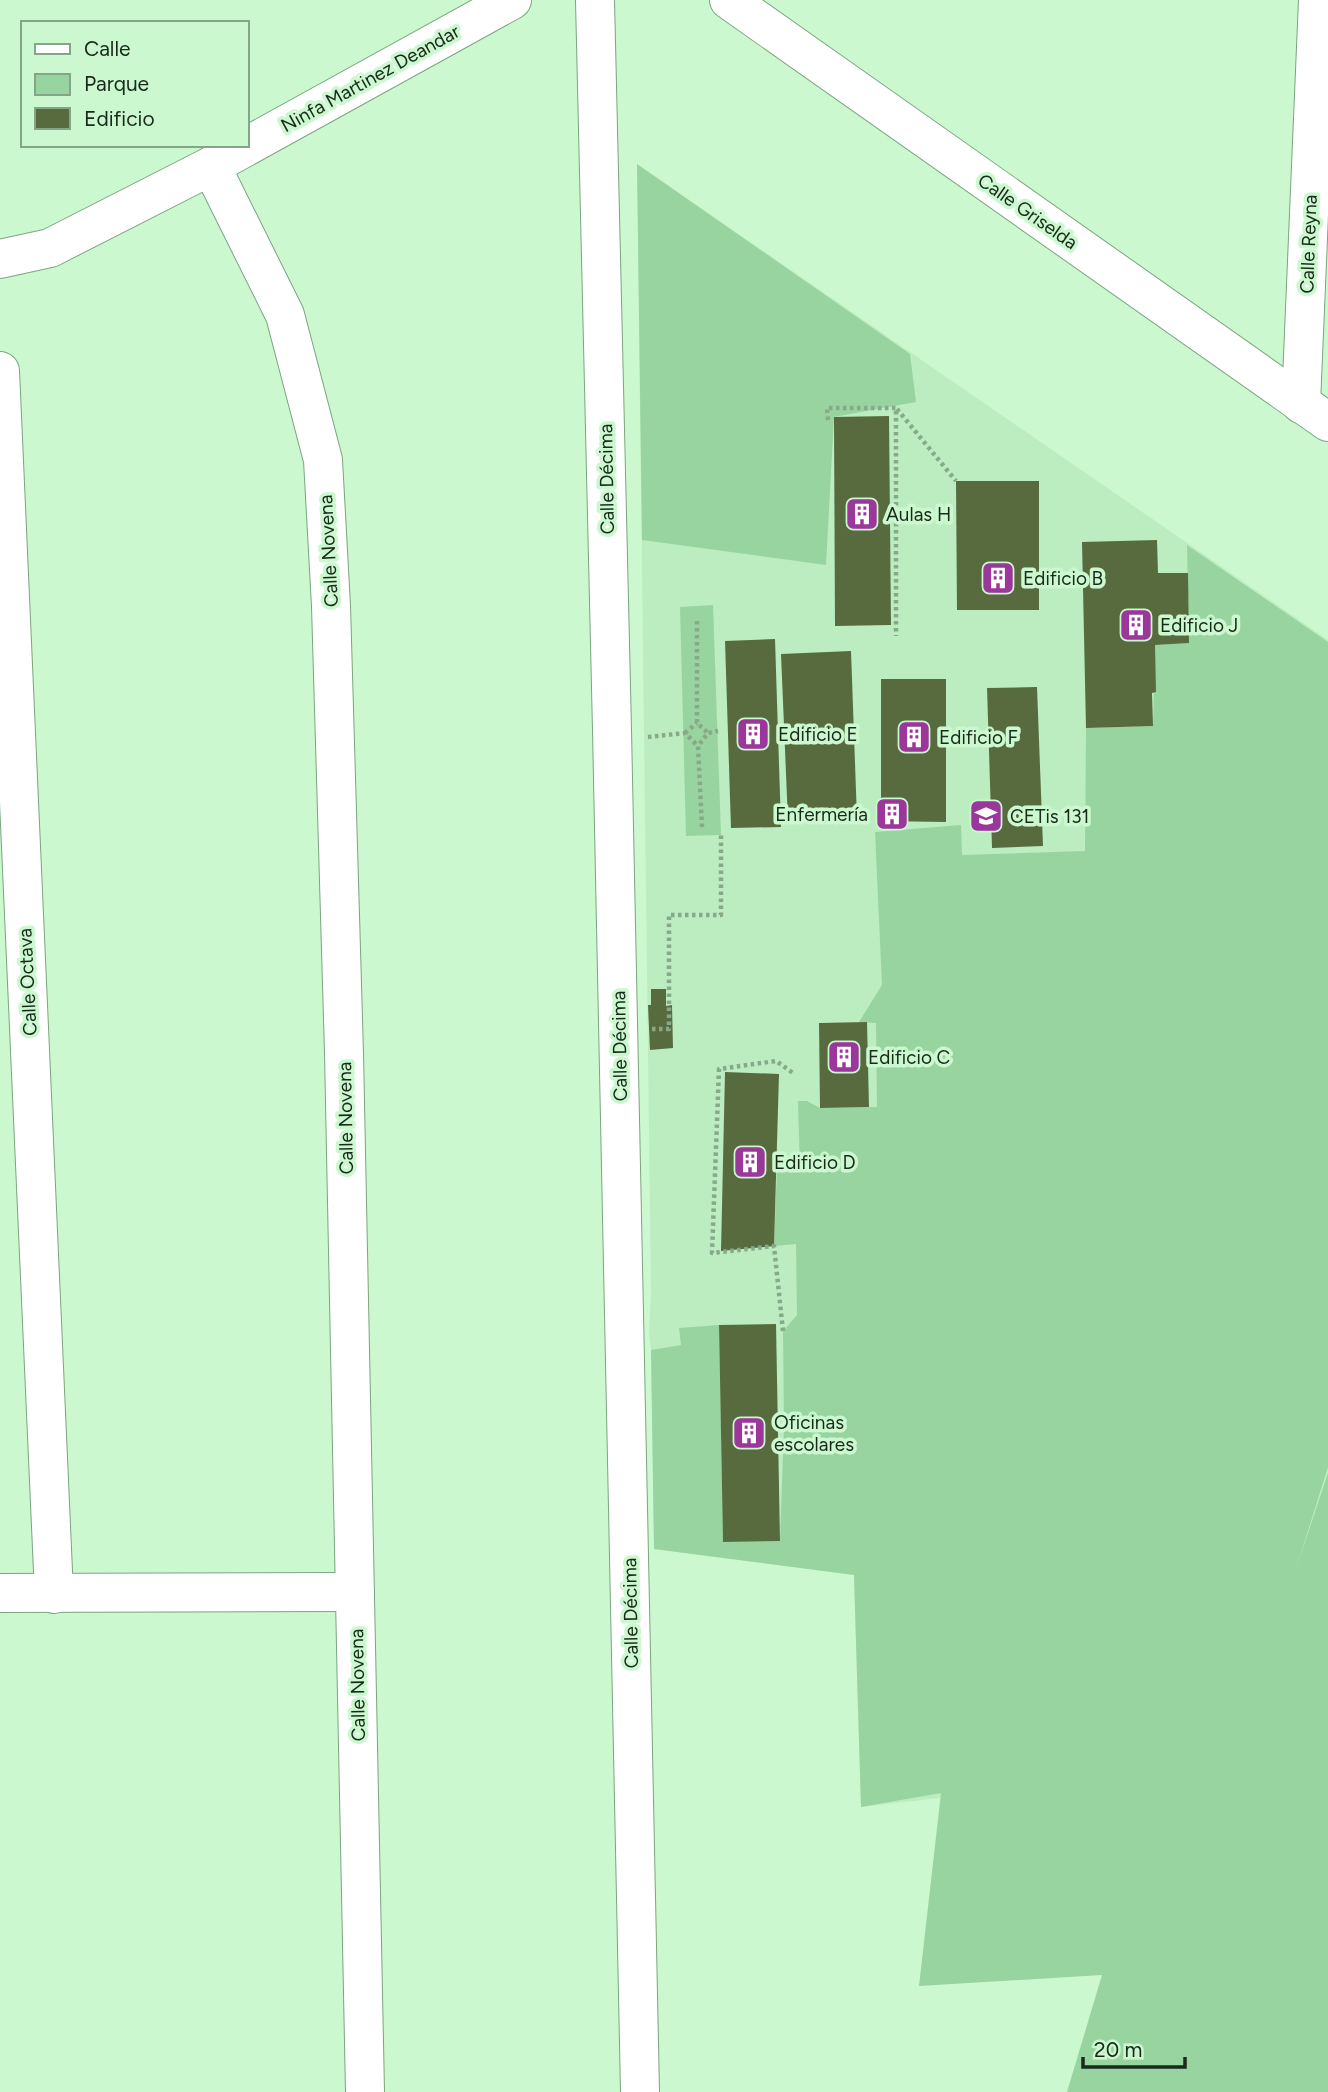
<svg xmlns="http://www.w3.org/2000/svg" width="1328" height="2092" font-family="Figtree,sans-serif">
	<rect width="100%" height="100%" fill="#cbf8cf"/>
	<path fill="#bbedc0" d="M637,164L1328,640V1539L1262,1761L861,1807L854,1575L654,1549L651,1350L649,1333L651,1293Z"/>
	<g fill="#98d4a0">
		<path d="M637,164L910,354L916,402L834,417L826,565L642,540Z"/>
		<path d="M1187,545L1328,642V1467L1296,1569L1328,1473V2092H1067L1102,1975L919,1986L941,1793L861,1807L854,1575L654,1549L651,1350L681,1345L679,1328L719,1325L723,1541H780L784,1425L783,1331L797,1315L796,1244L774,1246L777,1169L800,1171L798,1101H807L820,1108L877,1107L876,1023L859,1022L882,985L875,832L961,825L962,855L1085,851L1086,728L1153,726L1155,645L1189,643Z"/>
		<path d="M713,605L721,835L686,836L680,607Z"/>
	</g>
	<g fill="#586b3e">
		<path d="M889,416L891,625L835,626L834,417Z"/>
		<path d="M956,481H1039V610H957Z"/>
		<path d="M1157,540L1158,573H1188L1189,643L1155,645L1156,692L1152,693L1153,726L1086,728L1082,542Z"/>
		<path d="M775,639L781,827L731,828L725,641Z"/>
		<path d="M851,651L857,819L788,821L781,654Z"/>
		<path d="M881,679H946V822L881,821Z"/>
		<path d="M1037,687L1043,846L992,848L987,688Z"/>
		<path d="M651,989H666V1006L672,1005L673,1048L650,1050L648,1005H651Z"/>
		<path d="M867,1022L869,1107L820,1108L819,1023Z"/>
		<path d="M725,1072L779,1074L774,1246L721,1251Z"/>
		<path d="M776,1324L780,1541L723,1542L719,1325Z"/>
	</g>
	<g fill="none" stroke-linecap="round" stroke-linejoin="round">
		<defs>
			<g id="minor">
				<path d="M595,0L612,730L640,2092"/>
				<path d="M729,0L1328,422"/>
				<path d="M211,166L285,315L323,460L331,606L344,1053L365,2092"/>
				<path d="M0,259L50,248L211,166L512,0"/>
				<path d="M0,371L54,1594"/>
				<path d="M1301,404L1318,0"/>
				<path d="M0,1593L355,1592"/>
			</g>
		</defs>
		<use href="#minor" stroke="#7ba580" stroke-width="40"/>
		<g stroke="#87a98a" stroke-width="4.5" stroke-dasharray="3.5 3.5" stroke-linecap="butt">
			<path d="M897,409L956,481"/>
			<path d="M828,420L827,408H896V636"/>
			<path d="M697,621V723L708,733"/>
			<path d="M685,733L697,723"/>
			<path d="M648,737L685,733L698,746"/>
			<path d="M702,827L698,746L708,733L718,731"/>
			<path d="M652,1029H669V915H721V835"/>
			<path d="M783,1331L774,1246L712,1253L719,1069L776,1061L793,1073"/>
		</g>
		<use href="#minor" stroke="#fff" stroke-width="38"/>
	</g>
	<defs>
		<symbol id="building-square" viewBox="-11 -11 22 22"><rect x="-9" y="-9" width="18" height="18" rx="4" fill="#9b369a" stroke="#cbf8cf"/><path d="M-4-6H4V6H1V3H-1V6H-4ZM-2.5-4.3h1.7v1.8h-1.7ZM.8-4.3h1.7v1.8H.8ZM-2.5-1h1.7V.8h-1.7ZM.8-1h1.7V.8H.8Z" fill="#fff"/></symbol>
		<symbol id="university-square" viewBox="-11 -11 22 22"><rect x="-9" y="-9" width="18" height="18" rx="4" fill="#9b369a" stroke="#cbf8cf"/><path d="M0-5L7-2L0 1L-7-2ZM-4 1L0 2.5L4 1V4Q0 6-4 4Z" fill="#fff"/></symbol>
	</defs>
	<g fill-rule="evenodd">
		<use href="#building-square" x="843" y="495" width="38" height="38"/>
		<use href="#building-square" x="979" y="559" width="38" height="38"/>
		<use href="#building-square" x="1117" y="606" width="38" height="38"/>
		<use href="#building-square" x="734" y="715" width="38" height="38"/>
		<use href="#building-square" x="895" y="718" width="38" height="38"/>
		<use href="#building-square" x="873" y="795" width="38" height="38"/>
		<use href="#university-square" x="967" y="797" width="38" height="38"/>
		<use href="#building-square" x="825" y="1038" width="38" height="38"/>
		<use href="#building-square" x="731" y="1143" width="38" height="38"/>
		<use href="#building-square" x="730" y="1414" width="38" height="38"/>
	</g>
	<g text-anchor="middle" stroke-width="7" stroke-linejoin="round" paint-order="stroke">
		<g font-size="19" fill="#192a1b" stroke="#cbf8cf">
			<text transform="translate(370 78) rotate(-29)" y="7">Ninfa Martinez Deandar</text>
			<text transform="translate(1028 211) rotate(35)" y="7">Calle Griselda</text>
			<text transform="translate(1308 244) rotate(-88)" y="7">Calle Reyna</text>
			<text transform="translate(606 479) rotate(-91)" y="7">Calle Décima</text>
			<text transform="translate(328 551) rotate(-93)" y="7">Calle Novena</text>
			<text transform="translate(27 982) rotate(-93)" y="7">Calle Octava</text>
			<text transform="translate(619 1046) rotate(-91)" y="7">Calle Décima</text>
			<text transform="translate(345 1118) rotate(-91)" y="7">Calle Novena</text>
			<text transform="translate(630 1613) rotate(-91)" y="7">Calle Décima</text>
			<text transform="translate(357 1685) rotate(-91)" y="7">Calle Novena</text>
		</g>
		<g font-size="19" fill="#192a1b" stroke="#cbf8cf" text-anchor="start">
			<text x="886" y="521">Aulas H</text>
			<text x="1023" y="585">Edificio B</text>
			<text x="1160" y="632">Edificio J</text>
			<text x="778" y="741">Edificio E</text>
			<text x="939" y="744">Edificio F</text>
			<text x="868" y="821" text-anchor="end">Enfermería</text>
			<text x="1010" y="823">CETis 131</text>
			<text x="868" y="1064">Edificio C</text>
			<text x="774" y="1169">Edificio D</text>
			<text x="774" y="1429">Oficinas<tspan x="774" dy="22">escolares</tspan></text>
		</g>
	</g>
	<rect x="21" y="21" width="228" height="126" fill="#cbf8cf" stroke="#84a687" stroke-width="2"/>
	<rect x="35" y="44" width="35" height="10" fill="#ffffff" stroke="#84a687" stroke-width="2"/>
	<text x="84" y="56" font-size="21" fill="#192a1b">Calle</text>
	<rect x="35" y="74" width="35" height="21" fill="#98d4a0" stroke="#84a687" stroke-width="2"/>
	<text x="84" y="91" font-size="21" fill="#192a1b">Parque</text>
	<rect x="35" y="108" width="35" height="21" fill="#586b3e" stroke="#84a687" stroke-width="2"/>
	<text x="84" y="126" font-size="21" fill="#192a1b">Edificio</text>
	<path d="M1083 2057v10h102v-10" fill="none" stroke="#192a1b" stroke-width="3.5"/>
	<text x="1094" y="2057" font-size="21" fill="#192a1b" stroke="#cbf8cf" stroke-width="5" paint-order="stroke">20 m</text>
</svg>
